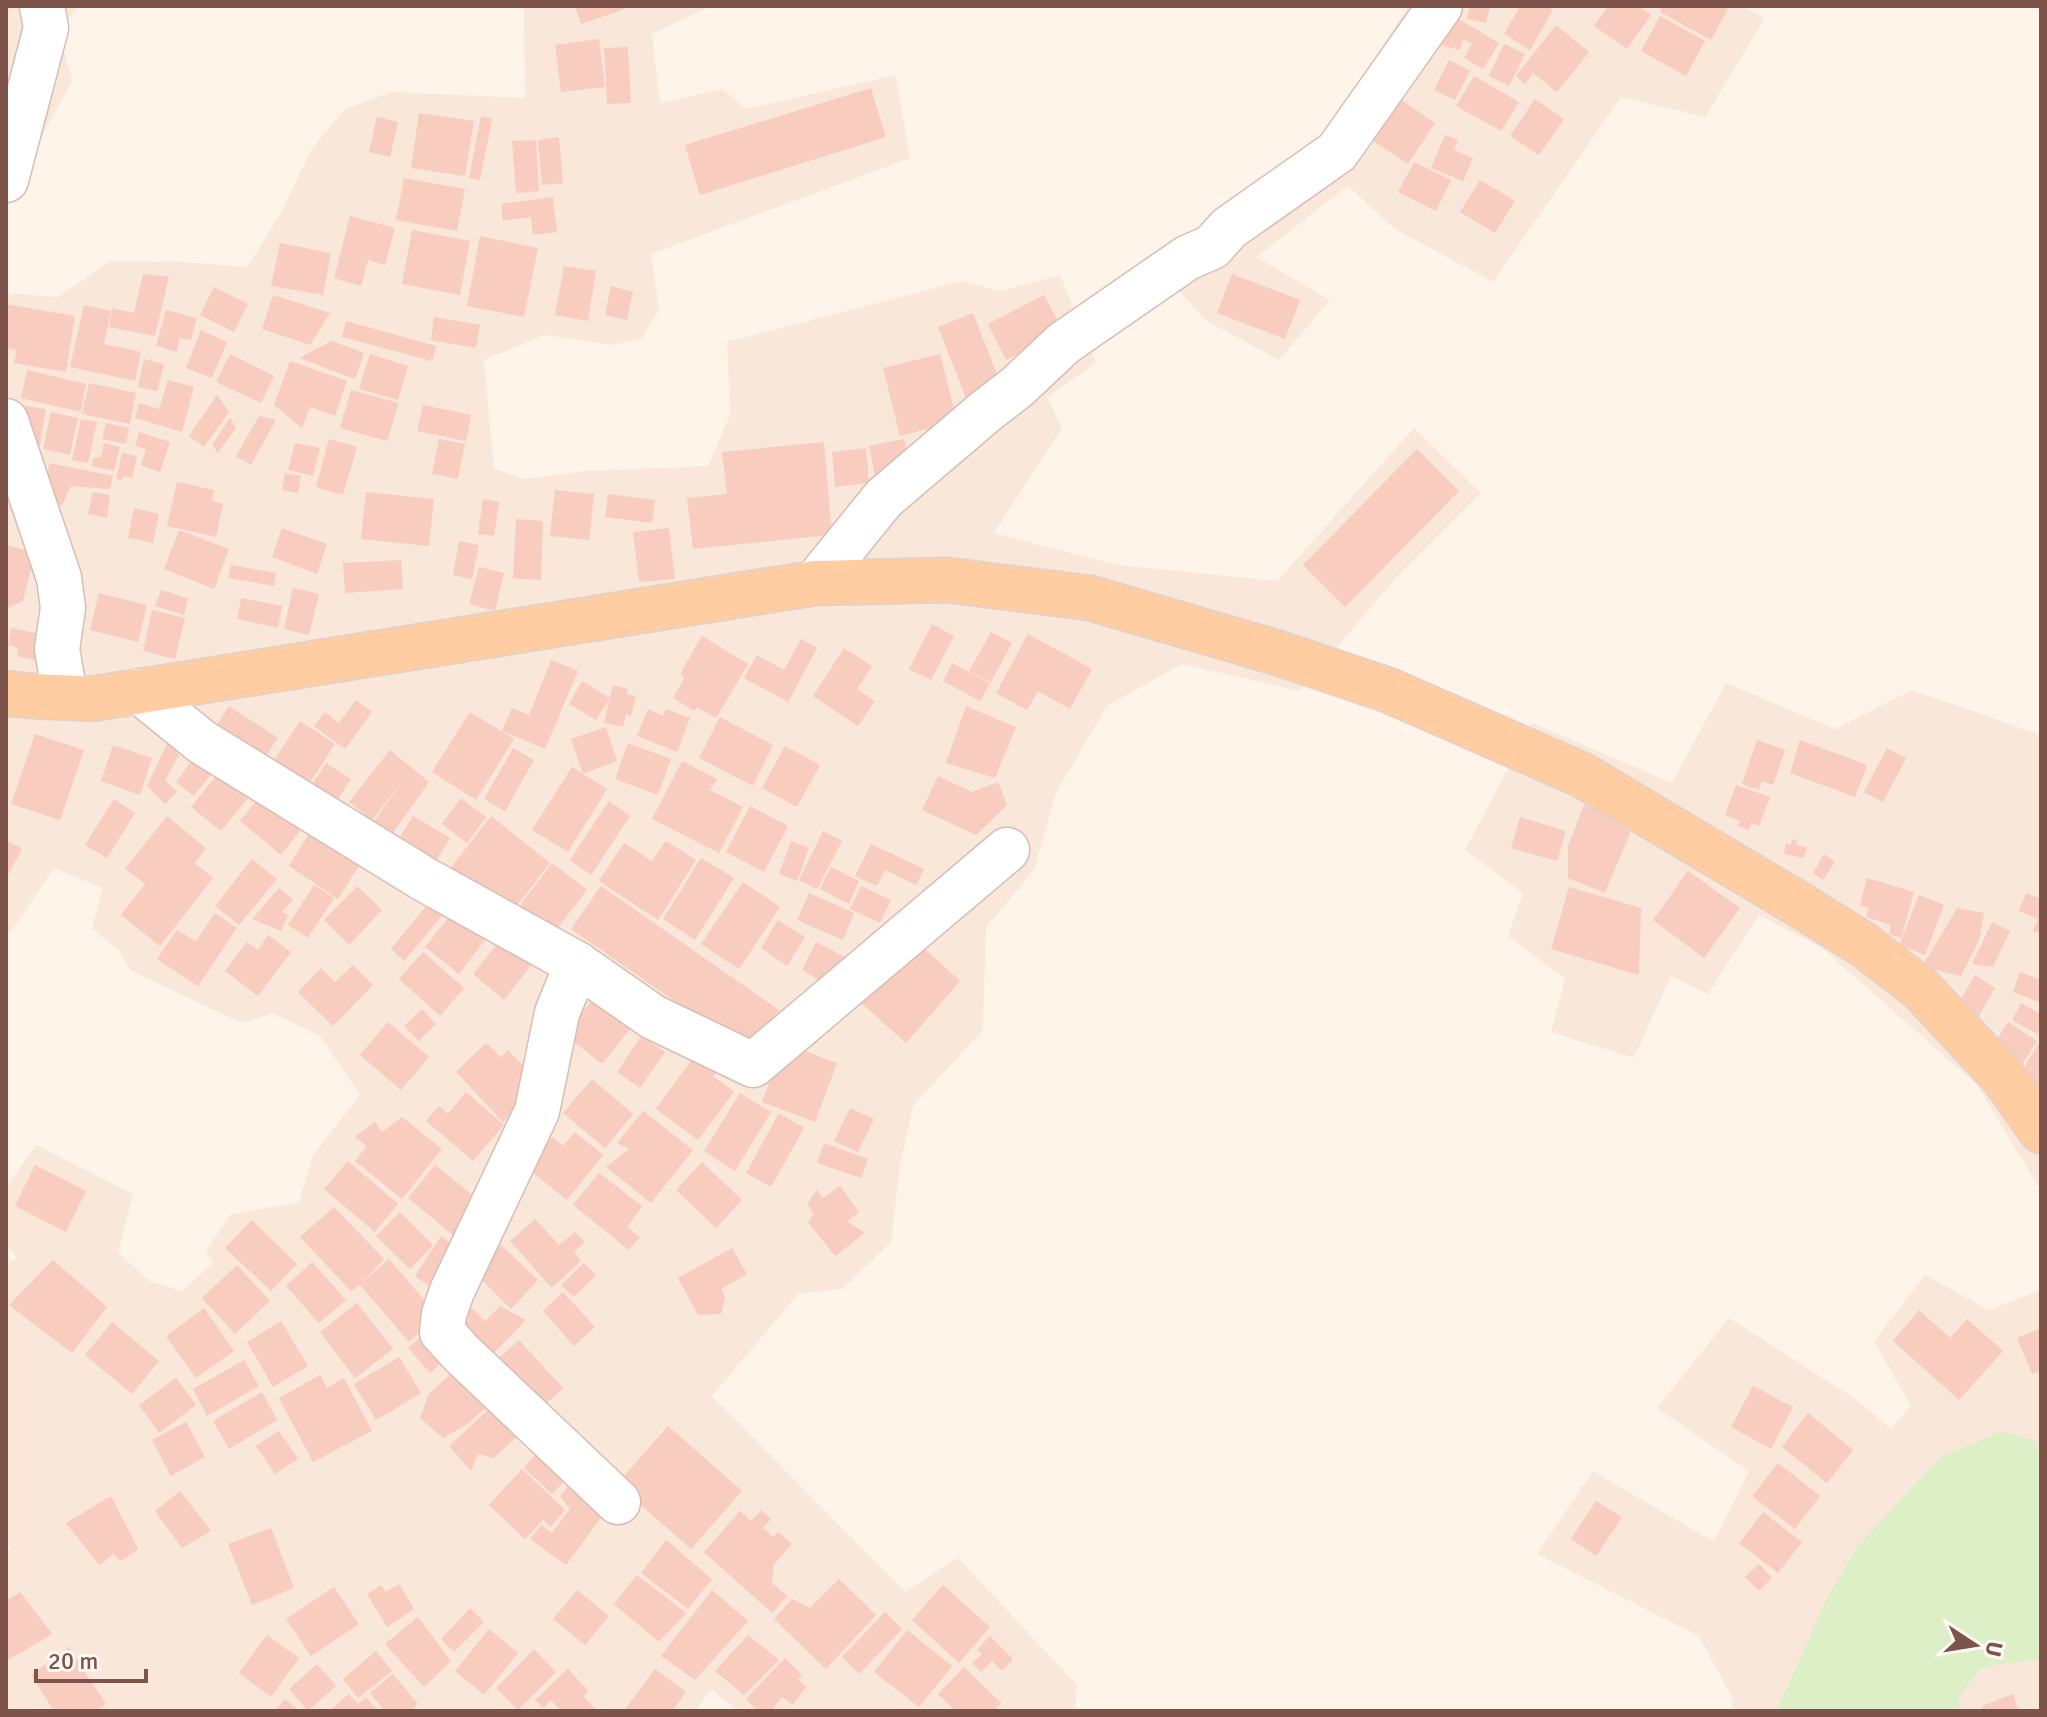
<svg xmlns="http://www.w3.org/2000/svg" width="2047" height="1717" font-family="Signika,sans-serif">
	<rect width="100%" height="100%" fill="#fff4ea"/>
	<g fill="#f9e7da">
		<path d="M6,6H79L58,32L73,81L23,168L6,161Z"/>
		<path d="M524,6H711L652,34L660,103L723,89L746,109L896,75L910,158L651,254L659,309L642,338L613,345L544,335L484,360L494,469L524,479L586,471L708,466L730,415L727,342L962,281L1000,291L1060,275L1096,363L1047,397L1062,428L994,533L1118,565L1277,581L1414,428L1481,493L1393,581L1300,691L1182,664L1107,706L1056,793L1034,870L986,927L983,1030L913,1106L900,1166L891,1242L842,1289L798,1294L712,1396L905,1592L958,1558L1077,1685L1075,1711H738L711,1689L695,1711H6V1553L11,1548L6,1540V1263L17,1259L6,1242V1187L36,1145L133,1194L118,1252L149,1281L182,1291L213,1263L206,1251L230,1215L299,1202L313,1155L360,1095L320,1036L273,1013L241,1023L130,970L120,952L92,928L103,888L54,868L10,933L6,932V293L58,297L111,261L182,262L247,267L281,213L311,150L344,110L390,92L525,98Z"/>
		<path d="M1408,6H1742L1765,18L1705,117L1621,97L1493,282L1395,229L1348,186L1256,257L1330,300L1279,360L1207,321L1154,264L1331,129Z"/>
		<path d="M1726,683L1835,729L1912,690L2041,735V1191L1977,1085L1822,948L1759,915L1708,994L1671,976L1634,1058L1551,1032L1565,979L1508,936L1523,893L1465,850L1532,723L1672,783Z"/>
		<path d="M1925,1275L1989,1310L2041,1290V1453L2033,1440L1938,1459L1857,1547L1829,1594L1776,1711H1731L1733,1699L1699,1636L1537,1554L1593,1471L1714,1542L1749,1471L1657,1408L1729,1318L1854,1398L1891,1429L1911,1406L1874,1341Z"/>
		<path d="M2041,1659V1711H1959L1958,1696L1979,1672L1995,1665Z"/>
	</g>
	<path fill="#ddefc6" d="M2001,1431L2033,1440L2041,1453V1659L1995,1665L1979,1671L1959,1696V1711H1776L1829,1594L1857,1547L1938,1459Z"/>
	<g fill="#f8ccbe">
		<path d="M575,6H624L625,9L581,24Z"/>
		<path d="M1470,6H1490L1486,23L1467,19Z"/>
		<path d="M1520,6H1547L1553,10L1530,50L1504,34Z"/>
		<path d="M1608,6H1638L1651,15L1627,49L1594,26Z"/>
		<path d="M1663,6H1722L1728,9L1711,40L1660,12Z"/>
		<path d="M1454,16L1499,43L1483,69L1464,58L1472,44L1463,39L1460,50L1433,43Z"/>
		<path d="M1660,16L1705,41L1686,76L1641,51Z"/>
		<path d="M1556,25L1589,52L1557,92L1533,73L1525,84L1516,76Z"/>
		<path d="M599,39L605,87L561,92L555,45Z"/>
		<path d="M1504,44L1525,54L1509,86L1489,76Z"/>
		<path d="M628,47L631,103L607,104L604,48Z"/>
		<path d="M1449,60L1470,71L1455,100L1434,90Z"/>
		<path d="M1474,76L1519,102L1501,131L1456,106Z"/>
		<path d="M871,88L886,137L700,195L685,145Z"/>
		<path d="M1391,93L1435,123L1408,164L1363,134Z"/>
		<path d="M1535,99L1564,119L1539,155L1510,136Z"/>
		<path d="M419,113L474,121L465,176L411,168Z"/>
		<path d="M481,116L492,119L480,180L469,178Z"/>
		<path d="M377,117L398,122L390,157L369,152Z"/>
		<path d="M1445,135L1458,140L1454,150L1473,158L1463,181L1431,168Z"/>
		<path d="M559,137L563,183L542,185L538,140Z"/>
		<path d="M536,140L539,191L516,193L512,141Z"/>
		<path d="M1414,162L1451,180L1436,211L1398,192Z"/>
		<path d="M404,178L465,189L457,231L396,220Z"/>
		<path d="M1480,180L1515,201L1495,233L1460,212Z"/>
		<path d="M553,197L557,232L533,235L531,217L503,221L501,204Z"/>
		<path d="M350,216L395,228L385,265L368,260L361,286L334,278Z"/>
		<path d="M412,230L470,241L460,295L402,284Z"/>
		<path d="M480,236L538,248L524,317L467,306Z"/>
		<path d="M280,243L331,253L323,295L271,286Z"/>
		<path d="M564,266L596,271L588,321L555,315Z"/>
		<path d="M143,274L169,277L155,336L109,327L112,308L134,313Z"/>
		<path d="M1232,274L1300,300L1285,339L1217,313Z"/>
		<path d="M611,286L633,292L627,320L605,315Z"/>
		<path d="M214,287L248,304L234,332L200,315Z"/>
		<path d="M273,295L330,313L310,345L262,329Z"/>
		<path d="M1044,295L1063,331L1006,360L988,324Z"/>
		<path d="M6,304L75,316L66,372L14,363L17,350L6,348Z"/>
		<path d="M84,305L111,311L104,344L141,352L135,381L70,367Z"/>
		<path d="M166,310L197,318L191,340L180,338L177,352L156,346Z"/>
		<path d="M973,313L1004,392L969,406L938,327Z"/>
		<path d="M434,317L480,325L476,348L431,340Z"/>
		<path d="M346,321L436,346L432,361L342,337Z"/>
		<path d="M201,330L227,342L212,378L186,368Z"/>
		<path d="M332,341L364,353L355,379L299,358Z"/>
		<path d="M230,354L274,376L261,403L216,382Z"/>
		<path d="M370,354L408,366L398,400L359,389Z"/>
		<path d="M940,354L957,421L900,436L883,368Z"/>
		<path d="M144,359L164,364L157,391L138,387Z"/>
		<path d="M290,361L347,381L335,416L310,407L302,428L274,405Z"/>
		<path d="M27,370L86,384L81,412L21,398Z"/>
		<path d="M168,380L194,387L182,432L135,418L139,403L159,409Z"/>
		<path d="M89,383L136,393L130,424L82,414Z"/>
		<path d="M351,390L399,403L387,441L340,428Z"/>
		<path d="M217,395L229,412L204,447L189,436Z"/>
		<path d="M423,405L471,415L466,441L417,431Z"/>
		<path d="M24,406L46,409L40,445L19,442Z"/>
		<path d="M51,412L78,418L70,455L43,449Z"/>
		<path d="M259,416L276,420L251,465L236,456Z"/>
		<path d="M230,418L236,428L218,453L212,445Z"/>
		<path d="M81,419L97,422L88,463L72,460Z"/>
		<path d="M106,423L129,428L126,444L102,439Z"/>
		<path d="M139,432L170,442L160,472L141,465L146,449L135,446Z"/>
		<path d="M329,439L357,447L343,495L316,487Z"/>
		<path d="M439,439L465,444L458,479L432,474Z"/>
		<path d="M904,439L911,471L876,479L869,446Z"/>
		<path d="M824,442L832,535L693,549L687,498L727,494L722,452Z"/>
		<path d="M104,443L120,447L114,471L91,466L94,457H101Z"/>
		<path d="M295,443L320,448L313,476L288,470Z"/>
		<path d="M866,448L869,483L835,487L832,452Z"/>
		<path d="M1417,449L1459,491L1345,607L1303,565Z"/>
		<path d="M122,453L137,456L132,478L124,476L122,480L116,479Z"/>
		<path d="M49,463L113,476L110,489L71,486L62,505L45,503Z"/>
		<path d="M285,473L301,476L298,493L282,490Z"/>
		<path d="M177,482L214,490L212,501L223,504L216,537L167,526Z"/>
		<path d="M555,490L594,494L589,540L550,536Z"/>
		<path d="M93,492L110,495L107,518L88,514Z"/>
		<path d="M366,492L434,499L429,546L361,539Z"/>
		<path d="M608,494L655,500L652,523L605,517Z"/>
		<path d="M483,499L499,502L494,536L478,534Z"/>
		<path d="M134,508L159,514L153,543L128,538Z"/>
		<path d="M516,519L543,521L541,580L513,578Z"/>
		<path d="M282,528L327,544L317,574L272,557Z"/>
		<path d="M669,528L675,579L639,582L633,532Z"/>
		<path d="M179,530L229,549L214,589L164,569Z"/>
		<path d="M459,541L479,545L472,579L453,575Z"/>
		<path d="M6,545L35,553L23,601L6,609Z"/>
		<path d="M401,560L403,589L345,593L343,563Z"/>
		<path d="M231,565L276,573L274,586L228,578Z"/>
		<path d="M479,567L504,573L495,611L469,604Z"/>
		<path d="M293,588L319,594L309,635L284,629Z"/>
		<path d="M161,590L188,598L184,615L155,606Z"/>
		<path d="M99,593L147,605L138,642L90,630Z"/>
		<path d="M241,598L282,606L278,628L237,619Z"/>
		<path d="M152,610L185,618L175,659L143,651Z"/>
		<path d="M932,624L954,636L931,680L909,669Z"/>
		<path d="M11,628L40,634L35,660L17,656L18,648L8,645Z"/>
		<path d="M991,632L1012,643L991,682L969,671Z"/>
		<path d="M1028,634L1092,669L1070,709L1038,691L1027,710L996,693Z"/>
		<path d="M702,636L748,664L716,718L697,707L694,711L673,698L684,679L681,672Z"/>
		<path d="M801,639L817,648L788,702L744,678L757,655L784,670Z"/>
		<path d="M844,648L872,666L857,689L875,701L858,726L813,696Z"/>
		<path d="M551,660L578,671L545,749L502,731L512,708L529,715Z"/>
		<path d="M952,663L990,683L980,701L943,681Z"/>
		<path d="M582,681L610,698L596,720L569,704Z"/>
		<path d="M613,685L628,689L627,694L636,696L631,716L626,714L623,727L604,723Z"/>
		<path d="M356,700L372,712L345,749L314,726L325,712L339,723Z"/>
		<path d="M229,706L278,738L260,764L212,732Z"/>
		<path d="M966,706L1016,727L995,778L946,763Z"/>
		<path d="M648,709L663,716L666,709L690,718L677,752L637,736Z"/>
		<path d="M470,712L514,739L476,800L432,772Z"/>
		<path d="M720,717L773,745L753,786L699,758Z"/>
		<path d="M300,721L335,744L308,785L273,762Z"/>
		<path d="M606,727L617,761L583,774L571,739Z"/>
		<path d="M35,734L84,750L60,820L11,804Z"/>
		<path d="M1757,740L1785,750L1773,785L1762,781L1759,790L1742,784Z"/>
		<path d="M1800,740L1867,765L1855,797L1790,773Z"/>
		<path d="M168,742L179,755L165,780L177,792L165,804L147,786Z"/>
		<path d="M628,743L671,759L658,795L615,779Z"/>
		<path d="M113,745L152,758L140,795L101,781Z"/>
		<path d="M785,746L820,765L797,807L762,788Z"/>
		<path d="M202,747L221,761L194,796L176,782Z"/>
		<path d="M513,748L534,760L505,811L484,799Z"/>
		<path d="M1887,748L1906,758L1883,802L1864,792Z"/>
		<path d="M390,750L429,782L390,837L372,824L406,777L372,820L349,802Z"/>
		<path d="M682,761L717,779L710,790L743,807L719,853L652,819Z"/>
		<path d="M227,762L257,787L221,831L191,807Z"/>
		<path d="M326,763L351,779L334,805L310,788Z"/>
		<path d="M572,767L607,789L568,852L532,830Z"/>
		<path d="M938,776L972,792L998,782L1007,805L976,835L922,810Z"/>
		<path d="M1736,785L1770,797L1759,826L1751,823L1749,830L1737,826L1740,821L1725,815Z"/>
		<path d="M264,791L305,824L281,855L240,821Z"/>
		<path d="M461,798L486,817L467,843L442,824Z"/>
		<path d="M114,799L135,813L107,858L85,845Z"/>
		<path d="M609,801L630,816L591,875L570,860Z"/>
		<path d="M1584,805L1616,818L1630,833L1605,893L1568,878V846Z"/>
		<path d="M750,806L788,826L764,872L726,852Z"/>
		<path d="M167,816L206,848L195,863L213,878L160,946L121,915L145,884L125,869Z"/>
		<path d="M413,816L450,838L431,869L394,846Z"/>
		<path d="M491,816L550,863L508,917L449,870Z"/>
		<path d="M1520,817L1566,831L1557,861L1511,848Z"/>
		<path d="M315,824L365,856L338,899L289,866Z"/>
		<path d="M823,831L842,841L817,889L799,880Z"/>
		<path d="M1792,839L1797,840L1796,845L1807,847L1804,858L1784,854L1786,843L1791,845Z"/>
		<path d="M6,840L22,849L6,878Z"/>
		<path d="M666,841L696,860L658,920L599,881L624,843L652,861Z"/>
		<path d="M791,841L809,848L797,881L779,874Z"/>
		<path d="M871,844L924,869L916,885L885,870L877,886L855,876Z"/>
		<path d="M1824,854L1835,862L1823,880L1813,873Z"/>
		<path d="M701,858L734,878L695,940L663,919Z"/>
		<path d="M252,859L277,879L239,925L215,906Z"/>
		<path d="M552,863L587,890L552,935L518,908Z"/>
		<path d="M831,867L859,881L849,904L820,889Z"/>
		<path d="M1688,871L1740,908L1704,958L1653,920Z"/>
		<path d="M1867,878L1914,892L1901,938L1889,934L1891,925L1866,917L1869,908L1860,905Z"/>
		<path d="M743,882L780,907L739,969L701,944Z"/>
		<path d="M314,885L334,898L308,938L288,925Z"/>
		<path d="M357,886L382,910L349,945L324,920Z"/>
		<path d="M601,886L779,1010L749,1053L571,929Z"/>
		<path d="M861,886L891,900L880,923L850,909Z"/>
		<path d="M1569,887L1641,908L1639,975L1551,949Z"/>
		<path d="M279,888L293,899L282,912L288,915L281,931L252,919Z"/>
		<path d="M809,893L854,913L843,940L797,920Z"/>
		<path d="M2026,893L2041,899V934L2033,931L2038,919L2019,911Z"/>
		<path d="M1919,895L1944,905L1925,955L1899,945Z"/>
		<path d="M432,899L446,911L404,961L391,949Z"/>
		<path d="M1957,908L1984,913L1979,940L1961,976L1922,967Z"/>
		<path d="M455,909L488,936L459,974L425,947Z"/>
		<path d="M215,913L237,928L198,986L157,959L177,930L196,941Z"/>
		<path d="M778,920L805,937L787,966L761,948Z"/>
		<path d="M1992,922L2010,931L1993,967L1972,964Z"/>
		<path d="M268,935L291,952L258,996L225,971L247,942L258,950Z"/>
		<path d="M913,938L960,981L906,1043L858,1000Z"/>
		<path d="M500,940L531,965L504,1000L473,974Z"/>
		<path d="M816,942L851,960L835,989L802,970Z"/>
		<path d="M423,952L464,988L440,1016L399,979Z"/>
		<path d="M353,965L373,985L333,1026L298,992L321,968L335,982Z"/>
		<path d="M2020,972L2041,980V1003L2013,992Z"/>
		<path d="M1975,975L1995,988L1977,1019L1956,1008Z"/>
		<path d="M596,995L634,1024L602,1064L565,1035Z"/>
		<path d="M2021,1003L2041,1014V1026L2037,1034L2012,1020Z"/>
		<path d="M422,1009L436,1024L419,1041L404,1026Z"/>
		<path d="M388,1022L429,1057L401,1090L360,1055Z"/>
		<path d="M2008,1022L2037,1041L2020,1068L1991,1049Z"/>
		<path d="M641,1036L665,1052L640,1088L617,1072Z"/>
		<path d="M2041,1040V1099L2020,1074Z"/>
		<path d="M486,1043L501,1057L508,1050L542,1085L503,1122L456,1072Z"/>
		<path d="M784,1043L837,1063L815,1122L762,1102Z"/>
		<path d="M703,1044L724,1061L713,1076L734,1092L698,1140L656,1109Z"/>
		<path d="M592,1079L633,1114L605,1148L563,1113Z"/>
		<path d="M466,1092L504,1125L473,1161L426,1121L439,1106L448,1114Z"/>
		<path d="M740,1093L771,1112L735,1171L704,1151Z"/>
		<path d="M850,1108L874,1119L858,1152L834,1141Z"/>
		<path d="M643,1111L693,1150L651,1203L606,1167L629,1149L617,1143Z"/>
		<path d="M779,1113L804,1128L771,1187L746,1173Z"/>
		<path d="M402,1117L442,1149L402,1199L355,1161L367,1146L355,1137L375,1122L382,1132Z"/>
		<path d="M575,1132L603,1155L567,1200L527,1168L552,1137L563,1146Z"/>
		<path d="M824,1143L868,1159L861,1178L817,1163Z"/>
		<path d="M348,1161L398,1204L375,1232L324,1189Z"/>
		<path d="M702,1162L742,1200L716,1228L676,1190Z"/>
		<path d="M35,1165L86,1191L66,1232L15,1206Z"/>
		<path d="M435,1165L485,1205L458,1239L408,1198Z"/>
		<path d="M599,1173L642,1206L627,1227L640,1237L629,1250L573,1205Z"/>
		<path d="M840,1186L859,1212L847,1221L865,1233L835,1256L808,1222L814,1214L807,1204L817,1190L823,1198Z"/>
		<path d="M334,1207L384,1259L363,1282L389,1259L437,1315L409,1342L360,1285L351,1291L300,1237Z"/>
		<path d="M400,1212L433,1245L410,1269L376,1236Z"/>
		<path d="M535,1219L559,1245L575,1232L585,1242L574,1252L581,1261L552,1288L510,1241Z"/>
		<path d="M252,1220L297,1264L271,1291L225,1248Z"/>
		<path d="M441,1236L465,1253L439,1293L415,1276Z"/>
		<path d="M501,1245L538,1280L511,1309L475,1273Z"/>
		<path d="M732,1248L747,1274L721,1289L725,1297L721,1314L698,1315L678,1278Z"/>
		<path d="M53,1260L107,1307L72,1353L9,1305Z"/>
		<path d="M312,1262L346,1300L319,1323L286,1286Z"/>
		<path d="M584,1263L596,1275L574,1297L561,1285Z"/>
		<path d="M237,1265L270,1301L235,1334L202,1298Z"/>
		<path d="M563,1292L595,1327L574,1346L543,1311Z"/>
		<path d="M357,1303L393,1349L355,1378L320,1332Z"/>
		<path d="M467,1304L485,1321L500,1306L526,1320L486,1361L461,1347Z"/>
		<path d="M204,1308L234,1351L196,1378L166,1336Z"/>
		<path d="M1919,1310L1950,1338L1967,1319L2003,1351L1959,1400L1893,1341Z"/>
		<path d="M281,1321L308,1366L273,1387L247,1342Z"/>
		<path d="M112,1322L159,1361L132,1394L85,1355Z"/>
		<path d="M433,1326L454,1350L430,1373L408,1348Z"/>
		<path d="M2041,1328V1370L2032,1374L2017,1338Z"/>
		<path d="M519,1340L563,1388L537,1412L492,1364Z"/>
		<path d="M399,1357L421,1393L376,1420L354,1384Z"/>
		<path d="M244,1360L259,1386L207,1416L193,1389Z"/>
		<path d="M461,1364L497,1398L466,1425L443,1438L420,1418L429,1394Z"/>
		<path d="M320,1375L327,1388L344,1378L372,1431L313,1462L279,1398Z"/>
		<path d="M176,1378L196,1405L159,1433L139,1405Z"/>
		<path d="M1753,1386L1793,1407L1771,1449L1731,1427Z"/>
		<path d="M262,1392L277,1420L229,1449L213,1421Z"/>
		<path d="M502,1397L528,1426L494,1458L478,1454L471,1471L449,1446Z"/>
		<path d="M1808,1413L1853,1450L1827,1483L1782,1447Z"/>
		<path d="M186,1422L205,1457L171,1476L152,1440Z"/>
		<path d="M668,1426L742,1491L691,1549L617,1484Z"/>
		<path d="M279,1431L298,1459L275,1474L256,1446Z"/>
		<path d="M545,1443L569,1476L552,1494L524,1468Z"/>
		<path d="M1778,1463L1820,1496L1795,1529L1752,1496Z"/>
		<path d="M522,1469L565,1510L550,1527L543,1520L525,1539L489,1505Z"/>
		<path d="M575,1477L611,1504L566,1565L530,1539L541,1525L552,1533L570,1509L560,1496Z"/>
		<path d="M180,1491L211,1531L182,1548L155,1511Z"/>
		<path d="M111,1496L138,1549L121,1561L113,1554L99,1565L66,1523Z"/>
		<path d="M1596,1501L1622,1517L1596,1556L1571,1539Z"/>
		<path d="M761,1510L771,1519L763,1528L773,1537L778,1532L792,1544L774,1564L772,1583L787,1596L772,1613L704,1552L740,1511L751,1521Z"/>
		<path d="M1763,1512L1802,1542L1778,1573L1739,1543Z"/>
		<path d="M271,1528L294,1588L252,1605L228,1544Z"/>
		<path d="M666,1540L712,1579L688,1609L641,1573Z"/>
		<path d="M1759,1564L1772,1578L1759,1591L1745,1577Z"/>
		<path d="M637,1575L686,1613L659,1642L614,1604Z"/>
		<path d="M839,1579L876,1615L826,1669L774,1619L792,1599L810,1608Z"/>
		<path d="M399,1584L414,1609L387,1627L367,1594L381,1585L386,1592Z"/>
		<path d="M943,1585L990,1627L959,1663L912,1620Z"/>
		<path d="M334,1587L359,1624L311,1656L286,1619Z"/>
		<path d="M577,1590L609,1616L585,1645L553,1619Z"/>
		<path d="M712,1590L748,1621L695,1680L661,1656Z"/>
		<path d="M20,1592L52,1634L8,1660L6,1658V1601Z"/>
		<path d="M470,1608L484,1622L454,1652L441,1639Z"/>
		<path d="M885,1612L902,1629L859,1674L842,1657Z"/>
		<path d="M418,1617L451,1661L424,1687L385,1644Z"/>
		<path d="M489,1629L518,1653L484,1695L455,1671Z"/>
		<path d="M907,1630L952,1666L919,1707L874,1672Z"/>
		<path d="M267,1635L299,1658L271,1697L239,1673Z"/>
		<path d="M748,1635L779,1660L744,1695L715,1671Z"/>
		<path d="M990,1636L1013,1659L1002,1671L992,1661L981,1672L972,1663L982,1654L977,1650Z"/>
		<path d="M69,1647L106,1704L95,1711H54L31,1675Z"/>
		<path d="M534,1649L556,1672L518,1710L496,1688Z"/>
		<path d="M376,1651L392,1671L358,1698L343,1679Z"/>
		<path d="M785,1658L802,1675L798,1679L806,1687L793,1705L782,1697L771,1711H757L746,1699Z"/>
		<path d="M317,1664L336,1686L308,1711L289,1689Z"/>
		<path d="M964,1667L1001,1703L994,1711H956L938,1694Z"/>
		<path d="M568,1669L588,1691L583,1696L597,1711H561L551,1700L543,1708L535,1700Z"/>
		<path d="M655,1669L686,1692L672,1711H629L626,1708Z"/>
		<path d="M393,1674L418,1704L410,1711H385L370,1693Z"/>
		<path d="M349,1694L358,1704L366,1697L378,1711H329Z"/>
		<path d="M2013,1694L2019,1711H1983L1982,1706Z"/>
		<path d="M285,1699L299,1711H274Z"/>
	</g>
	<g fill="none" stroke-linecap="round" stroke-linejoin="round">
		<defs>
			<g id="minor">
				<path d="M6,180L46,28L42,6"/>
				<path d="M6,421L59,578L63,608L57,649L65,696"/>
				<path d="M815,583L884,498L986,411L1016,388L1064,343L1187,258L1212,247L1229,228L1337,152L1440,6"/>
				<path d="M139,691L202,742L424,879L577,964L653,1017L753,1065L1007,850"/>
				<path d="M577,964L557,1013L537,1111L452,1291L444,1314L442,1332L461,1353L618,1502"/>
			</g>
			<path id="major" d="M6,693C34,698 63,696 91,699L815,583L947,580L1090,598L1275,652L1388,690L1582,775L1805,908L1864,945L1921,989L2003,1077L2041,1131"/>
		</defs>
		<use href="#minor" stroke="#d8bdb2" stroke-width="47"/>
		<use href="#major" stroke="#ddd2d0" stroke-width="47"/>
		<use href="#minor" stroke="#fff" stroke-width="44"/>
		<use href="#major" stroke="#ffcda1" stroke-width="44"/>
	</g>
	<rect width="2047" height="1717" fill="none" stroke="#7e5349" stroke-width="16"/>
	<g transform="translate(1975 1645) rotate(102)" stroke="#fff8f3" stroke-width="6" paint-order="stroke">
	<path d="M0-6L14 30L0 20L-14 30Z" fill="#7e5349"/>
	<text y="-12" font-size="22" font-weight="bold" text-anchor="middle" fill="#7e5349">U</text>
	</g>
	<path d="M36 1669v12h110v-12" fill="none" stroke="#7e5349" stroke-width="4"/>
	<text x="48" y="1669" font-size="24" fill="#7e5349" stroke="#fff8f3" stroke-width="6" paint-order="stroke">20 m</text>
</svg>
